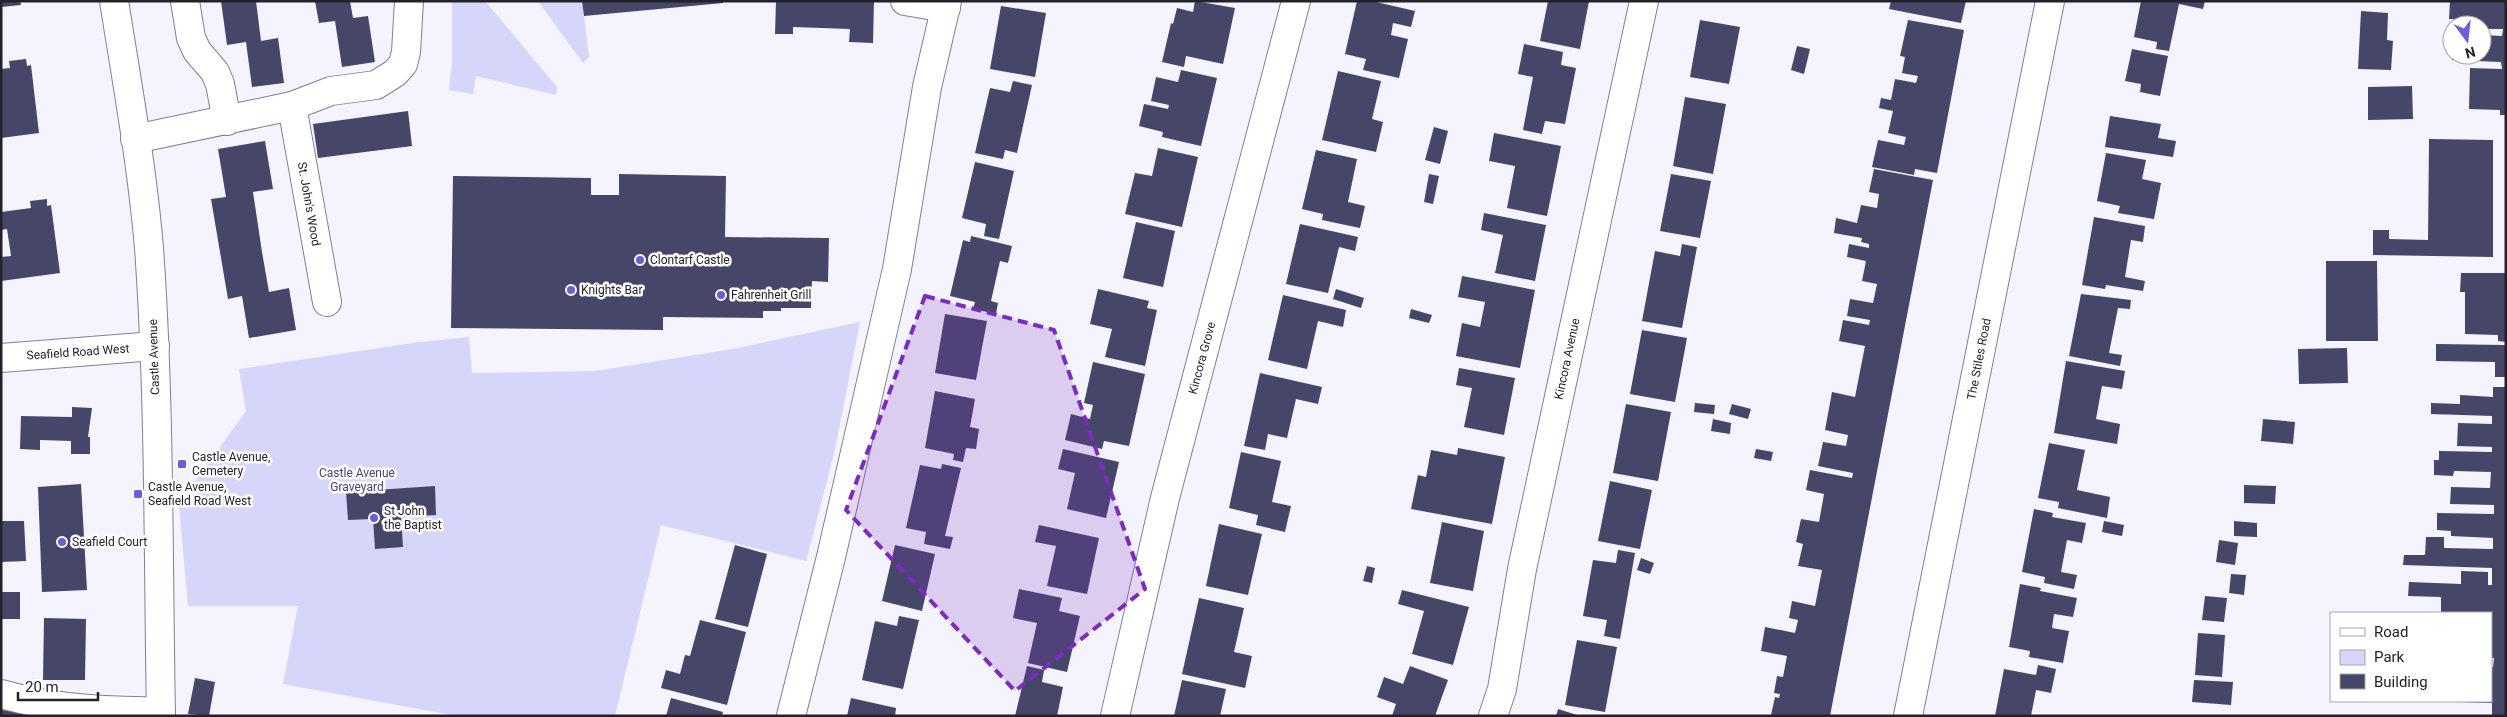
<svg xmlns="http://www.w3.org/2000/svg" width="2507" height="717" font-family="Roboto,sans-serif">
	<rect width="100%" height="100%" fill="#f3f4fd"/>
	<g fill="#d5d6fa">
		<path d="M452,1H485L557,87L556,95L476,76L473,94L449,90L452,63Z"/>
		<path d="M538,1H582L589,57L583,63Z"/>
		<path d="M860,322L834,454L806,561L661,525L615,716H457L283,684L298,606H188L179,504L246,411L239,369L420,342L469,337L472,373L596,371L733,349Z"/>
	</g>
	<g fill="#464669">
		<path d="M1,1H20L21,5L1,7Z"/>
		<path d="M221,1H256L261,41L278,38L284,83L252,87L246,42L227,45Z"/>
		<path d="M315,1H350L353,18L368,16L375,62L342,67L335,21L319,23Z"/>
		<path d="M582,1H723V3L584,16Z"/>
		<path d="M776,1H874L873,43L849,42L850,29L793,27V34H775Z"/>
		<path d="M1195,1L1235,8L1223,64L1186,56L1184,67L1162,62L1171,23L1173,24L1177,8L1193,12Z"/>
		<path d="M1357,1H1372L1415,11L1411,27L1393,23L1391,35L1408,39L1399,78L1363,70L1366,59L1345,54Z"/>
		<path d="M1548,1H1589L1580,49L1540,41Z"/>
		<path d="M1891,1H1966L1961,23L1889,9Z"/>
		<path d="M2141,1H2205L2203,9L2179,4L2169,51L2156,49L2157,42L2134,37Z"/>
		<path d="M2450,1H2506V115H2500V110L2469,109L2470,68L2502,69L2501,62L2452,60V55H2482V35L2502,36L2503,29H2482V25H2472V20L2449,19Z"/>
		<path d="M1001,6L1046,13L1035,77L990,69Z"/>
		<path d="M2361,11L2388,13L2387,40L2393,41L2391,70L2358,69Z"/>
		<path d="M1700,20L1740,27L1729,84L1690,77Z"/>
		<path d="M1908,20L1964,30L1937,173L1915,169L1914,175L1872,167L1878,140L1904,145L1906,137L1888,133L1893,111L1879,108L1881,98L1891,100L1895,79L1916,83L1918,76L1902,73L1905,57L1900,56Z"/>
		<path d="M1524,44L1563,52L1561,65L1576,68L1565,124L1545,121L1542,134L1523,130L1533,77L1518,74Z"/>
		<path d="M1797,46L1810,49L1804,74L1791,70Z"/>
		<path d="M2132,49L2168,56L2160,96L2140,92L2141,84L2125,81Z"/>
		<path d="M26,59L27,66L31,65L39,133L1,138V69L10,68L9,61Z"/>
		<path d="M1181,70L1217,78L1201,146L1162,137L1163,132L1139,126L1144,104L1168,109L1169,105L1151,101L1156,77L1178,82Z"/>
		<path d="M1338,71L1381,81L1372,119L1383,122L1376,152L1322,140Z"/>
		<path d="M1013,81L1032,85L1017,153L1005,150L1003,159L975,153L990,88L1010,92Z"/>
		<path d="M2412,86L2413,119L2368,120V87Z"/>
		<path d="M1685,97L1726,104L1713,174L1673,166Z"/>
		<path d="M408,111L412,146L318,158L313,124Z"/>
		<path d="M2110,116L2161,124L2158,138L2176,141L2173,157L2105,147Z"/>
		<path d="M1434,127L1448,131L1440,164L1425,160Z"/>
		<path d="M1494,133L1561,146L1547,216L1507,208L1515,166L1489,161Z"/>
		<path d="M2429,139L2493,140V257L2373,255V230H2389V239L2428,240Z"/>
		<path d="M265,141L273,189L253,192L262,252L269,292L289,288L296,330L249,338L242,296L228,299L211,199L226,197L218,149Z"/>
		<path d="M1158,148L1198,157L1182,227L1125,214L1135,173L1152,176Z"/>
		<path d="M1316,150L1357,159L1348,202L1365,206L1360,228L1322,220L1323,214L1302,209Z"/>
		<path d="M2106,153L2146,160L2142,179L2161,183L2154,219L2118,213L2120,206L2097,201Z"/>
		<path d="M975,162L1014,171L999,239L984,236L986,224L962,218Z"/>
		<path d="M1874,169L1933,180L1830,716H1774L1771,715L1775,697L1779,698L1780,694L1774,693L1777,676L1783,677L1787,656L1761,651L1765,627L1795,633L1798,620L1789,618L1792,601L1815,606L1822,570L1798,566L1803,544L1796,542L1801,519L1819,522L1824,494L1806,490L1810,470L1852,478L1853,473L1818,466L1823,442L1846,446L1848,435L1825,430L1832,392L1855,397L1865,346L1839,341L1843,320L1869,325L1870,320L1847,316L1850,299L1873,303L1877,284L1862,281L1866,261L1847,257L1849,244L1869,248V244L1861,242L1862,238L1834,233L1836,218L1857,223L1861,205L1877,208L1879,194L1869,192Z"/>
		<path d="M619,174L726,176L725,237L829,238L828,282L812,281L811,308H781V311H763V318L663,317V330L451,328L453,176L591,178V195H619Z"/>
		<path d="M1429,174L1439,176L1433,204L1424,202Z"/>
		<path d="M1671,174L1711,181L1700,238L1660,231Z"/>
		<path d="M47,199V206L51,205L60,273L1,281V257L11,256L7,229L1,230V212L31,208L30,201Z"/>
		<path d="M1484,213L1546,225L1535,281L1495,273L1503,235L1481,230Z"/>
		<path d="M2094,217L2145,226L2143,242L2131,240L2125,277L2145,281L2143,291L2106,285L2105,289L2082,285Z"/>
		<path d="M1136,222L1175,231L1163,287L1123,278Z"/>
		<path d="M1300,224L1358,237L1355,251L1339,247L1328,293L1286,284Z"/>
		<path d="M971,236L1012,246L1008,263L1000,261L991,301L998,303L996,314L973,309L975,302L950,296L963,240L970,242Z"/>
		<path d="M1682,244L1697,247L1682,328L1642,321L1655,251L1680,256Z"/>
		<path d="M2326,261H2377L2378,341H2326Z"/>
		<path d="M2461,273H2506V342L2498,341V335L2465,334V292H2460Z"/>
		<path d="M1462,276L1535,290L1520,368L1456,356L1462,323L1480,327L1485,302L1458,297Z"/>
		<path d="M1098,289L1149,301L1147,308L1157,310L1145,366L1105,357L1112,329L1090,324Z"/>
		<path d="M1336,289L1364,298L1361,308L1333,299Z"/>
		<path d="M2081,294L2131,300L2130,309L2118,308L2109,353L2122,355L2120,366L2069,356Z"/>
		<path d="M1283,295L1346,310L1343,327L1318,321L1307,369L1268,360Z"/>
		<path d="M1411,309L1432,315L1429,323L1409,318Z"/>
		<path d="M945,314L987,321L976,380L935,373Z"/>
		<path d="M1642,330L1687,338L1675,402L1630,394Z"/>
		<path d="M2436,344L2506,345V377H2495V362L2436,361Z"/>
		<path d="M2347,348L2348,383L2299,384L2298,349Z"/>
		<path d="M2066,361L2125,371L2122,389L2102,386L2096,419L2120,424L2117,444L2054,433Z"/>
		<path d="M1093,362L1145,374L1129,446L1104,441L1102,449L1065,440L1071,414L1090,419L1093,405L1084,403Z"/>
		<path d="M1459,368L1515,378L1504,435L1464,427L1472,388L1456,385Z"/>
		<path d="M1260,373L1322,387L1318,404L1296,399L1287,438L1268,434L1265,450L1244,446Z"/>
		<path d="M2493,387H2506V716H2492V703L2461,702L2491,701V667H2493L2494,658H2491V613H2441V597L2408,596L2409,582L2461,584V571L2488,572V585H2492V568L2403,565L2404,555H2425L2426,537H2444V548L2493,549V538L2451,536V531L2437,530V513L2494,514V505L2450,504L2451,487L2490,488L2491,472L2454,471L2453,476L2434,475V460H2439V451L2492,452V447L2457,446L2458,423L2492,424V416L2431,414V403L2460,404V395L2493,397Z"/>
		<path d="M935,391L975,399L970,427L979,429L976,449L966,448L963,462L953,460L954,454L925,448Z"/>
		<path d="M1695,403L1715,405L1714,414L1694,412Z"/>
		<path d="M1626,404L1671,412L1658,481L1613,473Z"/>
		<path d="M1732,404L1751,409L1748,419L1729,414Z"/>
		<path d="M72,407L92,408L88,437H90V454H71V441L40,440V450L20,449L21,416L72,417Z"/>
		<path d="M1713,419L1731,423L1730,434L1711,431Z"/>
		<path d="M2263,419L2295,422L2293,444L2261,441Z"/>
		<path d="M2049,443L2085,450L2077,490L2110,497L2107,518L2058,508L2059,502L2038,498Z"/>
		<path d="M1458,448L1505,457L1492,524L1411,509L1418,475L1426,477L1431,450L1457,455Z"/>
		<path d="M1063,449L1119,462L1106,518L1067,509L1075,473L1058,469Z"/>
		<path d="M1756,449L1773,452L1771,461L1754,458Z"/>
		<path d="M1241,452L1281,461L1272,502L1291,506L1285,532L1256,525L1258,515L1229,508Z"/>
		<path d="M942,464L961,468L945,536L953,537L950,549L924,544L926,532L906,528L920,465L941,469Z"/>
		<path d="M1610,481L1652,490L1640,549L1598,541Z"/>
		<path d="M81,484L87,590L42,592L38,487Z"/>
		<path d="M2244,485L2276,486L2275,504L2244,503Z"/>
		<path d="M435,486L436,515L401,517L403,547L375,549L373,519L348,520L346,492Z"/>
		<path d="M2034,509L2053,513L2052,517L2086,523L2082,543L2067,540L2061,572L2077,575L2074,589L2044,583L2045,577L2022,572Z"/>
		<path d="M1,521H24L26,561L1,562Z"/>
		<path d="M2104,521L2124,525L2122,536L2102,532Z"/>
		<path d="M2234,521L2257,523V537L2234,536Z"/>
		<path d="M1442,522L1484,531L1473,591L1430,583Z"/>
		<path d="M1219,524L1262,534L1248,595L1206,586Z"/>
		<path d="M1039,525L1099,538L1087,594L1047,586L1056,546L1035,542Z"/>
		<path d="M2219,540L2238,543L2235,565L2216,562Z"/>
		<path d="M735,545L767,554L748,627L715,619Z"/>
		<path d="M895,545L935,554L922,611L882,601Z"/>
		<path d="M1618,550L1635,553L1620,639L1604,636L1607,620L1583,616L1593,560L1616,563Z"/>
		<path d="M1641,558L1654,563L1650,574L1637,570Z"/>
		<path d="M1367,566L1375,568L1372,583L1363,581Z"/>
		<path d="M2231,574L2246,575L2244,595L2229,593Z"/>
		<path d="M2020,584L2041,588L2040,591L2077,598L2073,617L2054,614L2052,628L2069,631L2063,663L2029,657L2030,651L2009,647Z"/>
		<path d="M1019,589L1062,598L1059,611L1080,616L1067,672L1028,663L1037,623L1013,618Z"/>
		<path d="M1402,590L1469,607L1453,665L1412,654L1424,611L1398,604Z"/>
		<rect x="1" y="592" width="19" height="27"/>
		<path d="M2205,596L2227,598L2224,622L2202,620Z"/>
		<path d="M1199,598L1244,608L1234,652L1252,656L1245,688L1182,674Z"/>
		<path d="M899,616L919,620L903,689L862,680L875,621L897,626Z"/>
		<path d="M44,618L86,619L85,680H43Z"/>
		<path d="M700,620L746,632L727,705L661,688L666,670L680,674L685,655L690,656Z"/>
		<path d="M2198,633L2225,635L2222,677L2195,675Z"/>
		<path d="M1577,640L1617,647L1605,712L1565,705Z"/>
		<path d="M2038,665L2056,669L2051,693L2036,690L2031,716H1995L2004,669L2036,675Z"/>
		<path d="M1027,666L1044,670L1042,682L1063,687L1057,716H1015Z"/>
		<path d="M1410,666L1448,680L1435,716H1392L1396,704L1377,697L1384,677L1403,684Z"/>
		<path d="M195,678L215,682L209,716L188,714Z"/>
		<path d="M1182,680L1226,689L1220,716H1174Z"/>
		<path d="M2194,680L2233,682L2231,705L2192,702Z"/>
		<path d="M671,698L723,712L722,716H666Z"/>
		<path d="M851,698L896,708L895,716H847Z"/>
		<path d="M1558,709L1577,715V716H1556Z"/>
		<path d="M1,710L35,714V716H1Z"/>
	</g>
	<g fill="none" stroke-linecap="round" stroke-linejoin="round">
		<defs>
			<g id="street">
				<path d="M185,1L191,38L197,51L215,72L220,84L227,121"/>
				<path d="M905,1L946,8"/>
				<path d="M292,106L327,302"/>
				<path d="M135,139L292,106L331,91L376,85L395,73L403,64L406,52L409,1"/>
				<path d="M1,358L155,346"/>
				<path d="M1,694C50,708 110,712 161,711"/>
				<path d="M791,716L831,557L897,269L927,87L947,1"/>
				<path d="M1115,716L1165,498L1296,1"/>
				<path d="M1493,716L1502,689L1522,569L1644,1"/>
				<path d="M1908,716L2050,1"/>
			</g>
			<path id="secondary" d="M114,1C127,83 142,165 149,248C160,403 158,560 161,716"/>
		</defs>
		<use href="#street" stroke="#808094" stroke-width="30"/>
		<use href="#secondary" stroke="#808094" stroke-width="30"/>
		<use href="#street" stroke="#fff" stroke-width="28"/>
		<use href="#secondary" stroke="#fff" stroke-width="28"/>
	</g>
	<path fill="#7b2cbf" fill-opacity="0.2" stroke="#7b2cbf" stroke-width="4" stroke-dasharray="10 6" stroke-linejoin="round" d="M925,296L1054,330L1145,589L1015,691L846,510Z"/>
	<g fill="#6c5ed8" stroke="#fff" stroke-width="2">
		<circle cx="640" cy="260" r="5"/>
		<circle cx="571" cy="290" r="5"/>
		<circle cx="721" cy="295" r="5"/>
		<rect x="177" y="459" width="10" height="10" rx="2.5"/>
		<rect x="133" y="489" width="10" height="10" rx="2.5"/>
		<circle cx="374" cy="518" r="5"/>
		<circle cx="62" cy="542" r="5"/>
	</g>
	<g text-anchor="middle" stroke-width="5" stroke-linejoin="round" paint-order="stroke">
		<g font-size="12" fill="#22232a" stroke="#fff">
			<text transform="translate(309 204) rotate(80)" y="4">St. John's Wood</text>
			<text transform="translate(78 352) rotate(-4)" y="4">Seafield Road West</text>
			<text transform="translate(154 357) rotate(-92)" y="4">Castle Avenue</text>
			<text transform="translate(1202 358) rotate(-75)" y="4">Kincora Grove</text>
			<text transform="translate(1567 359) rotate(-78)" y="4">Kincora Avenue</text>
			<text transform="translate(1979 359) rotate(-79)" y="4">The Stiles Road</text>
		</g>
		<g font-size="12" fill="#22232a" stroke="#fff" text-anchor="start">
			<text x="650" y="264">Clontarf Castle</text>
			<text x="581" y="294">Knights Bar</text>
			<text x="731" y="299">Fahrenheit Grill</text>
			<text x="192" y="461">Castle Avenue,<tspan x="192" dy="14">Cemetery</tspan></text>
			<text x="148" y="491">Castle Avenue,<tspan x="148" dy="14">Seafield Road West</tspan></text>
			<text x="384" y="515">St John<tspan x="384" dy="14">the Baptist</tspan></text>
			<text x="72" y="546">Seafield Court</text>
		</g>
		<g font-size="12" fill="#464378" stroke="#fff">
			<text x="357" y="477">Castle Avenue<tspan x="357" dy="14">Graveyard</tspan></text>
		</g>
	</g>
	<rect width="2507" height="717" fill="none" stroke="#22232a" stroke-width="5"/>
	<rect x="2330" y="612" width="162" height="90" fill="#ffffff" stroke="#a7a7aa"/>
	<rect x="2340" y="628" width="25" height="8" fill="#ffffff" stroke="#a7a7aa"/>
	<text x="2374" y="637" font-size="15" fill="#22232a">Road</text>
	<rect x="2340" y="650" width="25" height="15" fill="#d5d6fa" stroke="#a7a7aa"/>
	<text x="2374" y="662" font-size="15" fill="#22232a">Park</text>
	<rect x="2340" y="674" width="25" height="15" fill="#464669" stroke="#a7a7aa"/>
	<text x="2374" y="687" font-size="15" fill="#22232a">Building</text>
	<g transform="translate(2467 40) rotate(165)"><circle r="24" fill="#ffffff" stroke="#a7a7aa"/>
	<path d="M0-4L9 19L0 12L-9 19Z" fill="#6c5ed8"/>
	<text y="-8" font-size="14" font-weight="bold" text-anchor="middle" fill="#22232a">N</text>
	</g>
	<path d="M18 692v8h80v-8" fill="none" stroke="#22232a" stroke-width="2.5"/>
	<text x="25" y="692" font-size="15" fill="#22232a" stroke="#ffffff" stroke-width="4" paint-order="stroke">20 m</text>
</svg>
